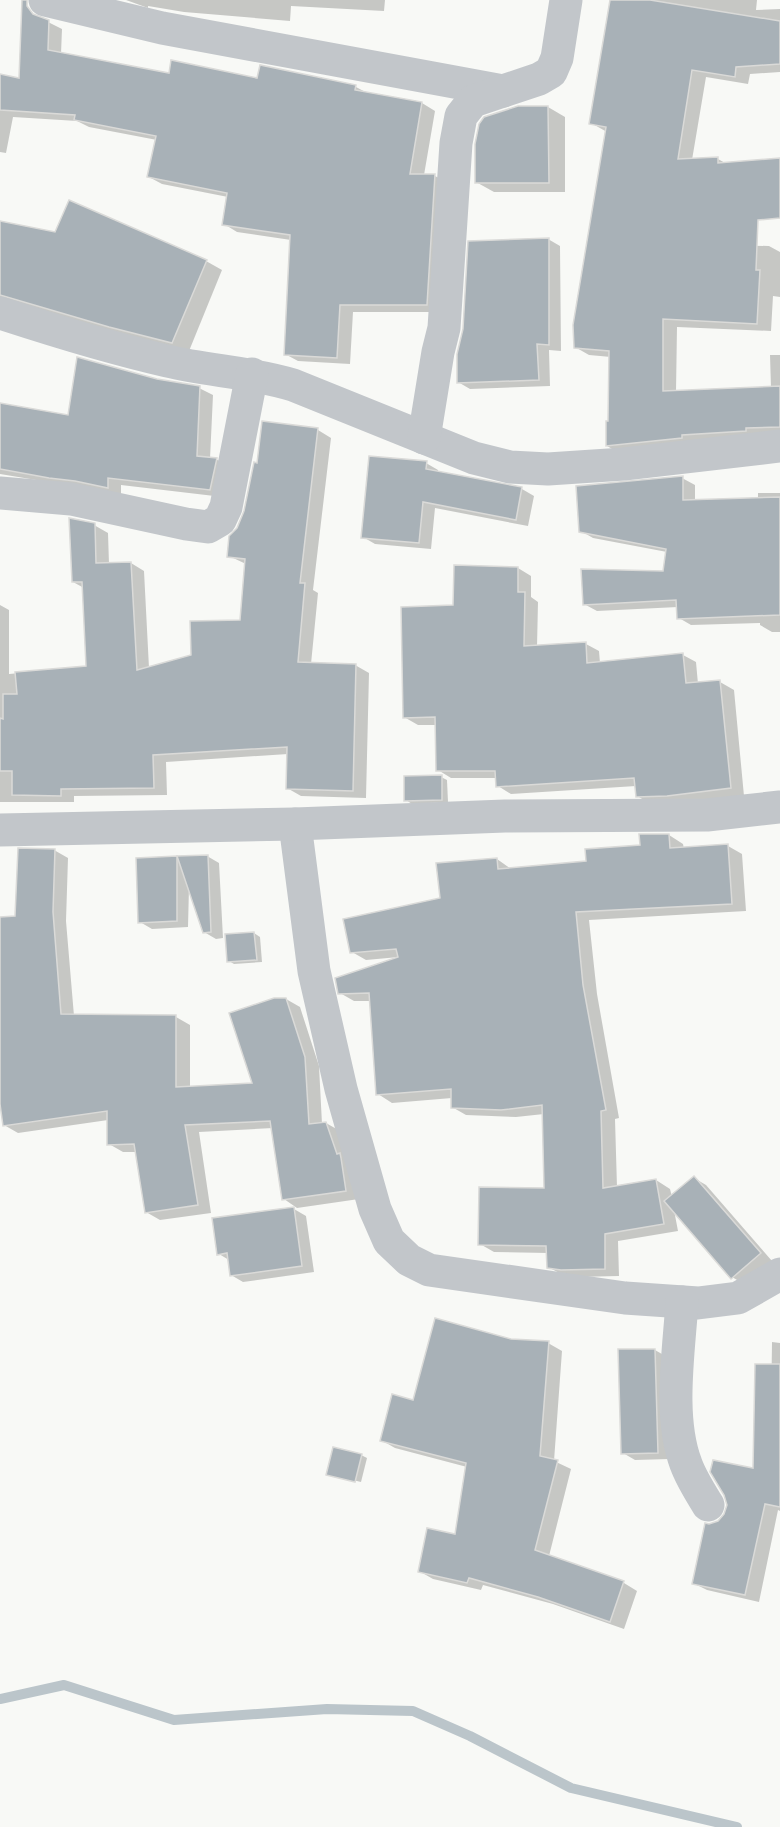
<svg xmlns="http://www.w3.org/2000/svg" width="780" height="1827" font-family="'Golos Text',sans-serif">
	<rect width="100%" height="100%" fill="#f8f9f6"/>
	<g fill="#0003">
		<path d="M126,0H385L384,11L291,6L290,21L184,12L148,6V8Z"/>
		<path d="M612,0H757L756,10L780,9V72L750,74L748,84L706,77L692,160L718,159L727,164L780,160V203L722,245L769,246L780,252V297L773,296L771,331L677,327L676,392L771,388L770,355H780V435L621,454L607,446L610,423L611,357L589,355L575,347L607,132L591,123Z"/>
		<path d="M48,22L62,29L61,54L170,74L356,87L369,94L422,103L435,111L424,175L435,176L448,183L440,312H353L350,364L298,361L285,354L291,240L237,232L224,224L228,197L162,184L149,177L157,140L89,127L77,121L13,117L6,153L0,152V76L20,80Z"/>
		<path d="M548,107L565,117V192H494L476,182Z"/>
		<path d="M0,222L206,261L222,270L189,351L0,305Z"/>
		<path d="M548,239L560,246L561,351L549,350L550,386L470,389L458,382Z"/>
		<path d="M157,381L199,388L213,395L210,459H216L229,467L223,497L121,485V494L0,474V404L69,417Z"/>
		<path d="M318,430L331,438L313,590L318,593L311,664L355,665L369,673L366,798L301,796L287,788L288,754L166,762L167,795L74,796V802H0V605L9,610V674L88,667L84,588L73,582L94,525L108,533L109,564L131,563L144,571L149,668L192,656L241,622L246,564L229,556L246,511L258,464Z"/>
		<path d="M426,463L438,470V473L522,489L534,496L528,526L435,508L431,549L375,544L363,537Z"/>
		<path d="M682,478L695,485V501L758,499V493H780V632H772L760,625V623L691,625L679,618L678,607L597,611L584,604L664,573L667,552L593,538L581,531Z"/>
		<path d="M518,568L531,576V597L538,602L537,647L586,644L599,651L600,663L683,655L696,662L698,684L720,682L734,690L744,796L651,804L637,796L636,786L511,794L498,786L497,778H451L438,770L437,725H418L404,717L455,607Z"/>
		<path d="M441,777L447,780L448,802L412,804L406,800Z"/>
		<path d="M669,835L683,844L684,849L728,846L742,854L746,911L589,920L597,994L619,1118L615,1119L617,1187L656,1180L670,1189L672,1197L694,1178L706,1185L772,1261L744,1284L732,1277L674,1210L678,1231L618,1241L619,1276L576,1277L563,1275L548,1267V1253L494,1252L480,1244L546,1189L544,1114L516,1117L466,1115L452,1107V1098L392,1103L378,1094L371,1001H354L340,993L399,957L366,960L352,952L442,899L497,859L511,869L587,862L641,847Z"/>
		<path d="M54,850L68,858L66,921L74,1016L176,1017L190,1025V1088L254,1084L286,999L300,1007L319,1066L322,1124L326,1123L340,1131L359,1199L297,1208L284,1199L273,1128L199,1132L211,1213L160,1220L146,1212L137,1152H123L109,1144L108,1120L18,1133L4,1125L0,1093V919L16,918Z"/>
		<path d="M207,856L219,863L223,938L216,939L204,932L189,887L188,927L152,929L140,922L177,858L180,860Z"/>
		<path d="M254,933L260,937L262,962L234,964L229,961Z"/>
		<path d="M294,1209L306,1216L314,1272L243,1282L231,1275L229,1260L219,1254Z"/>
		<path d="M511,1340L548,1343L562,1351L554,1461L571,1469L549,1556L624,1583L637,1591L624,1629L553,1604L483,1585L481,1590L433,1579L419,1571L456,1536L467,1467L395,1448L381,1440L414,1401Z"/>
		<path d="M772,1342L780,1343V1511L778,1510L759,1602L707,1590L693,1583L709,1525L719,1522L754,1469L771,1412Z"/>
		<path d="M655,1350L667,1357L670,1459L635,1460L623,1453Z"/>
		<path d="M361,1455L367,1458L361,1482L328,1474Z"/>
	</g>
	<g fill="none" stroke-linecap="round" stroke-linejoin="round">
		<path stroke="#bbc5ca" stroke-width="10" d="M0,1699L64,1685L174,1720L327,1709L413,1711L470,1736L571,1788L737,1827"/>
	</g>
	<g fill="#a8b1b7" stroke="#dadad8" stroke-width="1.5">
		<path d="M22,0H27V6L33,14L49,20L48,50L169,73L171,60L257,78L260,65L356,85L355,90L422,102L410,174H435L427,305H340L337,358L284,355L290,235L222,225L227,193L147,177L156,136L74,120L75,115L0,110V74L19,78Z"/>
		<path d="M610,0H650L780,21V64L736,67L735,77L692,70L678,159L718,157V163L780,158V218L758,220L756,270H760L757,324L663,319V391L780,386V427L746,428V431L682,435V438L606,446V421H608L609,351L574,348L573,325L606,127L589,124Z"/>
		<path d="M518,106H548L549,183H475V144L479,124L484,117Z"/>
		<path d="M69,200L207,260L172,343L109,327L0,295V221L55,232Z"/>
		<path d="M549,238V345L537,344L539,380L457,383V354L463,329L468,241Z"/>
		<path d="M77,357L157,379L200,386L197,456L217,458L210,490L108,478V488L75,481L49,478L0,469V403L68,415Z"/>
		<path d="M262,421L318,428L300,583H305L298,662L356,664L353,791L286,789L287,747L153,755L154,788L61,789V796L12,795V771H0V718L3,719V694H17L15,672L86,666L82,582H72L69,518L95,523L96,563L131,562L137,670L191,655L190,621L240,620L245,559L227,557L229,536L237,528L244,511L254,462L257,463Z"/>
		<path d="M369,456L427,461L426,469L522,487L516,520L423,502L419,543L361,538Z"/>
		<path d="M683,476V500L780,497V615L677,619L676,600L583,605L581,569L663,571L666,549L579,532L576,486Z"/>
		<path d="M454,565L518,567V592H525L524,646L586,642L587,663L683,653L686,683L720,680L731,788L667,796L636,797L634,778L496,787L495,771H436L435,717L403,718L401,607L453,605Z"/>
		<path d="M442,775V800L404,801V776Z"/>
		<path d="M639,834H669L670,848L728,844L732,904L576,912L583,985L606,1110L601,1111L603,1188L656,1179L664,1224L605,1234V1269L561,1270L547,1268L546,1246L478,1245L479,1187L544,1188L542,1105L501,1110L451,1108V1089L376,1095L369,993L338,994L335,978L398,957L396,949L350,953L343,919L440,898L436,863L497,858L498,869L586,861L585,849L640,845Z"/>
		<path d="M18,848L55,849L53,912L61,1014L176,1015V1087L252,1083L229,1013L274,998H286L305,1057L309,1124L326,1122L337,1154L340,1153L341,1158L346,1191L282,1200L270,1121L185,1125L198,1205L145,1213L134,1144L107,1145V1111L3,1126L0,1104V917L15,916Z"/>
		<path d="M208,855L211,932L203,933L177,856Z"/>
		<path d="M177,856V921L138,923L136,858Z"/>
		<path d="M254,932L257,960L227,962L225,934Z"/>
		<path d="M694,1176L761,1253L731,1279L664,1201Z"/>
		<path d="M294,1207L302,1266L230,1276L227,1253L217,1255L212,1218Z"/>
		<path d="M435,1318L511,1339L549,1341L540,1456L558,1460L535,1550L624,1581L610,1622L538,1597L469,1578L467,1583L418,1572L427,1528L455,1534L466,1463L380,1441L392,1394L413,1400Z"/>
		<path d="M618,1349H655L658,1453L621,1454Z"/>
		<path d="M755,1364H780V1507L765,1504L745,1595L692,1584L705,1523L709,1524L718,1521L724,1514L727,1505L724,1495L710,1472L713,1460L753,1468Z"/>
		<path d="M333,1447L362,1454L355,1482L326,1475Z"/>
	</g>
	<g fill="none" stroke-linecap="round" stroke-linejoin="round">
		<g stroke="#c2c6ca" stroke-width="33">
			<path d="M45,0L162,28L503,91"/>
			<path d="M0,313C55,331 110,348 167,361C209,371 251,372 293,385L474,458L510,467L548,469L624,464L780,446"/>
			<path d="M424,438L438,352L444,328L456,143L461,116L473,101L539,79L551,72L557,58L566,0"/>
			<path d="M0,493L71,499L186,524L208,527L220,520L226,507L252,374"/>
			<path d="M295,824L314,971L341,1089L375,1209L389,1241L409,1260L429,1270L625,1298L698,1303L738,1298L780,1274"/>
			<path d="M0,830L295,824L505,816L707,815L780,807"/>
			<path d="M682,1302C679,1351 668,1417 686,1464C691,1478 700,1492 708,1505"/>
		</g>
	</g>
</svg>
